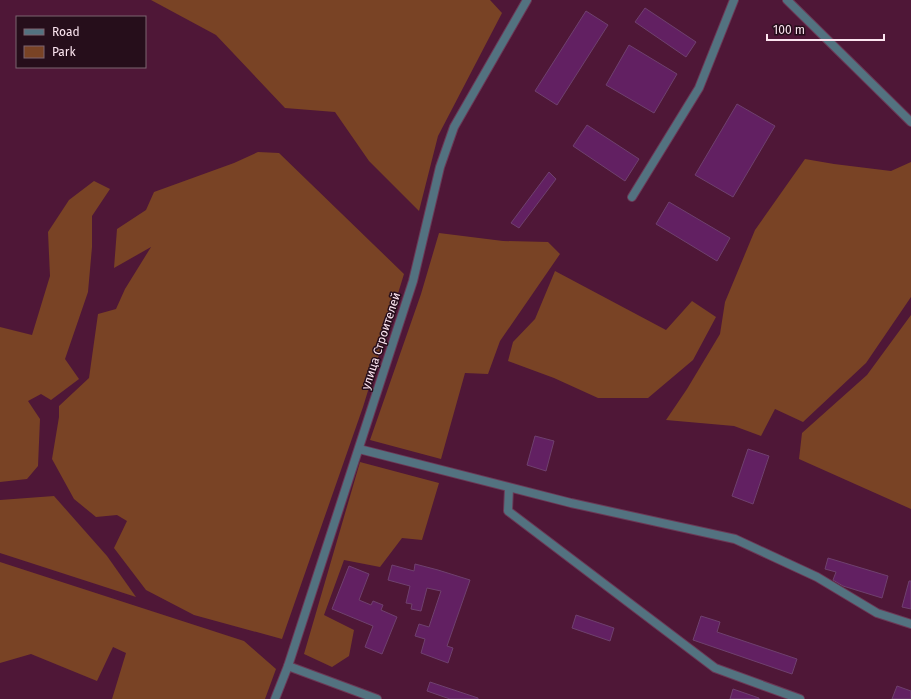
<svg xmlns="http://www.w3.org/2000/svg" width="911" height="699" font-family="'Fira Sans',sans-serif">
	<rect width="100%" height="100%" fill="#4f1737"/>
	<g fill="#794325">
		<path d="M151,0H490L502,13L438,136L419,211L369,161L335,112L285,108L216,35Z"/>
		<path d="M258,152L279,153L404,274L363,407L282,639L194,615L146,590L114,548L127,521L117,515L96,517L74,499L52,459L59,417V406L89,378L98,314L116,309L125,289L151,247L114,268L117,229L146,210L154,192L234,163Z"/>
		<path d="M805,159L834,164L891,171L911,162V297L866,363L803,422L775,409L761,436L734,426L666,420L687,389L720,334L725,302L755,230Z"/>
		<path d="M94,181L110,189L92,216V247L88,292L65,359L79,379L51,400L41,394L28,401L40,419L38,466L27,479L0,482V327L32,335L50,276L48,232L69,200Z"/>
		<path d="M439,233L503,241L548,242L560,254L500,341L488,374L465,373L441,459L370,440L421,294Z"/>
		<path d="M555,271L666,330L692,301L716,317L693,360L648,398H598L554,378L508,361L513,342L535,319Z"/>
		<path d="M911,315V509L799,459L802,433L867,375Z"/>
		<path d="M360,462L439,483L422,540L402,538L380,567L344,560L324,615L354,630L349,656L332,667L304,654Z"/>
		<path d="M54,496L107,556L136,597L0,553V500Z"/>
		<path d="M0,562L244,641L276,669L265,699H112L126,653L113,647L97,681L31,654L0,663Z"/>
	</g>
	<g fill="#622062" stroke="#6f406e">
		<path d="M645,8L696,42L686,57L635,22Z"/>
		<path d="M586,11L608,25L557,105L535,91Z"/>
		<path d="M629,45L677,74L654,113L606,85Z"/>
		<path d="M737,104L775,126L733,197L695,175Z"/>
		<path d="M587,125L639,159L625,181L573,146Z"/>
		<path d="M549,172L556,179L519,228L511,223Z"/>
		<path d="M669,202L730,238L717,261L656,224Z"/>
		<path d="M535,436L554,441L546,471L527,465Z"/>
		<path d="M748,449L769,456L753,504L732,496Z"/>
		<path d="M828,558L888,576L882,598L843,586L833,580L836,572L825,569Z"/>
		<path d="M415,564L438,570L470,580L447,646L453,648L448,663L421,653L425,639L415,636L419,624L429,627L441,591L427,588L421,611L411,609L412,604L406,603L410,586L388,580L392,565L414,571Z"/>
		<path d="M349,566L369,574L359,600L371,605L373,601L383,605L381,610L397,617L382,654L365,647L373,626L332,609Z"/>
		<path d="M909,581H911V609L902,607Z"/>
		<path d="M576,615L614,628L610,641L572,628Z"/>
		<path d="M701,616L720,622L717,632L797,659L792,674L693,640Z"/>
		<path d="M430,682L478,698V699H450L427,691Z"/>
		<path d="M897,686L911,691V699H892Z"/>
		<path d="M733,689L759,698V699H730Z"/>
	</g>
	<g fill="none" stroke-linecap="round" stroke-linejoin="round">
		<defs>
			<g id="minor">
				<path d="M787,0L911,122"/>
				<path d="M632,197L699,88L734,0"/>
				<path d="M359,449L571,503L735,539L817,577L877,613L911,624"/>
				<path d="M509,488L508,511L715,668L800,699"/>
				<path d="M288,666L377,699"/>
				<path d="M275,699L288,666L413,281L440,167L454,127L527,0"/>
			</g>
		</defs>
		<use href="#minor" stroke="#6b3855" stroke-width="10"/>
		<use href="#minor" stroke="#537280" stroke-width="8"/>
	</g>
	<g text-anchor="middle" stroke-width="3" stroke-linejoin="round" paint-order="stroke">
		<g font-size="12" fill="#fce5f0" stroke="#260e1b">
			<text transform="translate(381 341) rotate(-72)" y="4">улица Строителей</text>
		</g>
	</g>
	<rect x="16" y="16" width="130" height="52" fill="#260e1b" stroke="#7c6470"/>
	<rect x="24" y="29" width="20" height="6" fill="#537280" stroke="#7c6470"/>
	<text x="52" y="36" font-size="12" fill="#fce5f0">Road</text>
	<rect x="24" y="46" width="20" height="12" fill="#794325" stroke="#7c6470"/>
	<text x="52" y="56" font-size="12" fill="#fce5f0">Park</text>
	<path d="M767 34v6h117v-6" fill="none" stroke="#fce5f0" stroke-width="2"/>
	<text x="773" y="34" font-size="12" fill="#fce5f0" stroke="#260e1b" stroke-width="3" paint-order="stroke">100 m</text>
</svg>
